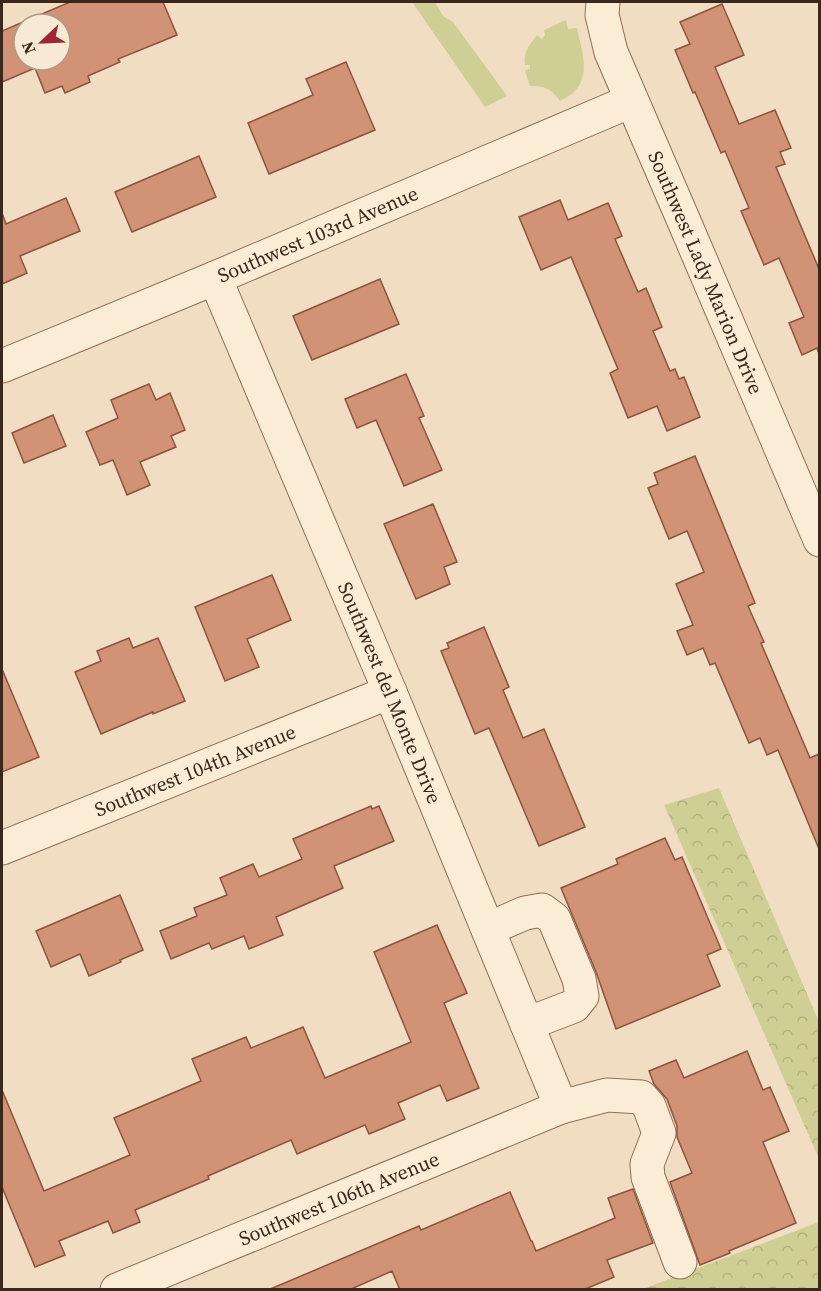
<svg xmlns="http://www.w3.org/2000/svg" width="821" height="1291" font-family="'Source Serif 4',serif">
	<defs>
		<pattern id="forest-crowns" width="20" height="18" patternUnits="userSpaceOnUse" patternTransform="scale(1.5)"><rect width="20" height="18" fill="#cfcf95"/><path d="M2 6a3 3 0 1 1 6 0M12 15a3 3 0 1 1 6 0" fill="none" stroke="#b3b280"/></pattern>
	</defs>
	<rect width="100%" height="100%" fill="#f1dec2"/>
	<g fill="#cfcf95">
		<path d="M412,2H435L443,16L453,22L507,96L485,107Z"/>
		<path d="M566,20L568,29L577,28C583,57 595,85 560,101C551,89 545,86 530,86L525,71L530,69V65H525C523,52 530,44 537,35L542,39L545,35L544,30Z"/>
	</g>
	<g fill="url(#forest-crowns)">
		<path d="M719,788L819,1022V1159L664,805Z"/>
		<path d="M819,1222V1289H643Z"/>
	</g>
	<g fill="#d19276" stroke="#8c543d" stroke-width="1.5" fill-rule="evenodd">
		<path d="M70,2H163L177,35L118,59L120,62L88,76L90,82L65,93L62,86L45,93L35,68L2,82V31ZM24,24H60V60H24Z"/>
		<path d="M722,4L744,55L715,67L739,124L775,110L791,148L780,152L785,164L776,167L819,269V354L817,348L802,355L789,323L804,317L779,258L764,265L741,211L749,208L725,151L721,153L695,92L693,93L675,50L690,44L680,22Z"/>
		<path d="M346,62L375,130L269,174L248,123L313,95L306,79Z"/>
		<path d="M199,156L216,197L132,232L115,192Z"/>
		<path d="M66,198L80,231L20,256L27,273L2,284V213L6,224Z"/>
		<path d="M560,200L568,220L608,203L622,236L615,239L638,292L646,288L662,327L653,331L670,371L675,369L679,379L684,377L700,417L667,431L657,406L628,418L610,373L618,369L571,257L541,270L519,217Z"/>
		<path d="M380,279L399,324L312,360L293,316Z"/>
		<path d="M406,374L424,416L419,418L442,470L404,486L376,420L357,428L345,399Z"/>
		<path d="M149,384L156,400L170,393L185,430L171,436L176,447L140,462L150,485L127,495L113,460L100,465L86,432L118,418L111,400Z"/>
		<path d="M53,415L66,446L24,463L12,433Z"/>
		<path d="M695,456L755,603L748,606L764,642L761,643L810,758L819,754V849L778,750L767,755L760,738L749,743L715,663L710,665L703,648L687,655L677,631L693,625L676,584L704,572L687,531L669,539L648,488L658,484L654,473Z"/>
		<path d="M433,504L457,562L444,567L450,584L416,599L384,524Z"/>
		<path d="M272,575L291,620L247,639L259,667L225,681L195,607Z"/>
		<path d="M484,627L509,687L503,690L523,738L544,729L585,827L539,846L489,728L475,734L441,651L449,648L447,643Z"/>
		<path d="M129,638L133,648L158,638L185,701L153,714V712L101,734L75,672L101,661L97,651Z"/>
		<path d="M2,669L39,757L2,772Z"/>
		<path d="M371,806L372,809L379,806L394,841L334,866L343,888L276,917L283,935L249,949L244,936L212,949L209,943L171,959L160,931L197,916L194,908L227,895L220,878L253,864L259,877L302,859L293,839Z"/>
		<path d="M665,838L675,860L682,857L721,949L707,955L720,986L616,1029L596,972L561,888L618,864L616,859Z"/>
		<path d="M120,895L143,950L120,960L121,962L89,976L80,954L51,967L36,931Z"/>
		<path d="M437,925L467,993L444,1003L479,1088L447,1101L440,1085L398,1103L405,1119L369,1134L365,1125L297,1154L291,1140L208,1176L209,1179L135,1210L140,1222L113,1233L108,1221L59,1241L65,1255L35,1267L2,1187V1090L44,1191L130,1155L114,1118L201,1081L192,1059L246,1037L251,1048L303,1027L325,1078L411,1042L374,952Z"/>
		<path d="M747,1051L763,1090L770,1087L789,1131L763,1142L796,1223L729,1251L730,1253L700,1265L670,1182L692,1173L677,1137V1126L667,1099L654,1084L649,1071L676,1060L684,1078Z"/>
		<path d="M633,1189L653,1243L607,1260L614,1277L583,1290H400L392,1271L349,1290H268L419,1226L421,1230L510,1192L531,1241H532L536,1251L615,1218L608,1198Z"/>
	</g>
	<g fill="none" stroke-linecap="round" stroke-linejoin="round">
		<defs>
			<g id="minor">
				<path id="s1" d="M603,2L602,15L611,52L686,226L820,540"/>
				<path id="s2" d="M215,278L390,692L561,1107"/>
				<path id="s3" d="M2,366L215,278L631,101"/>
				<path id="s4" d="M2,848L390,692"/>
				<path d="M488,929L525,913L542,910L554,919L579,979L582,996L574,1006L527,1024"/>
				<path id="s5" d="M117,1290L561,1107L607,1095L641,1097L649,1106L659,1133L647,1164L648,1177L680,1262"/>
			</g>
		</defs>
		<use href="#minor" stroke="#8c6e58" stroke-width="35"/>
		<use href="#minor" stroke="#fbecd6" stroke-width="33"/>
	</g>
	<g text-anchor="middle" stroke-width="4.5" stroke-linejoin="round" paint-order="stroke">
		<g font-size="20" fill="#3b281d" stroke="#f7e9d2">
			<text dy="7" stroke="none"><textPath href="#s3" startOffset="342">Southwest 103rd Avenue</textPath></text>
			<text dy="7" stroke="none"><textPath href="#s1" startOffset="291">Southwest Lady Marion Drive</textPath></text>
			<text dy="7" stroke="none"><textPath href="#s2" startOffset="450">Southwest del Monte Drive</textPath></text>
			<text dy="7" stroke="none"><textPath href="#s4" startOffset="208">Southwest 104th Avenue</textPath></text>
			<text dy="7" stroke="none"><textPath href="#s5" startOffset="240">Southwest 106th Avenue</textPath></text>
		</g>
	</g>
	<rect width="821" height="1291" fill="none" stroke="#3b281d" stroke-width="6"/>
	<g transform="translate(42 42) rotate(247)"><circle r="28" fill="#f7e9d2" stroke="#ac9c8a" stroke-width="1.5"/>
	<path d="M0-4.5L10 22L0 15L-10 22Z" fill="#9e2533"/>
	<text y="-9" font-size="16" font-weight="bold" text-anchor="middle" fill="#3b281d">N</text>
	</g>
</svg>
